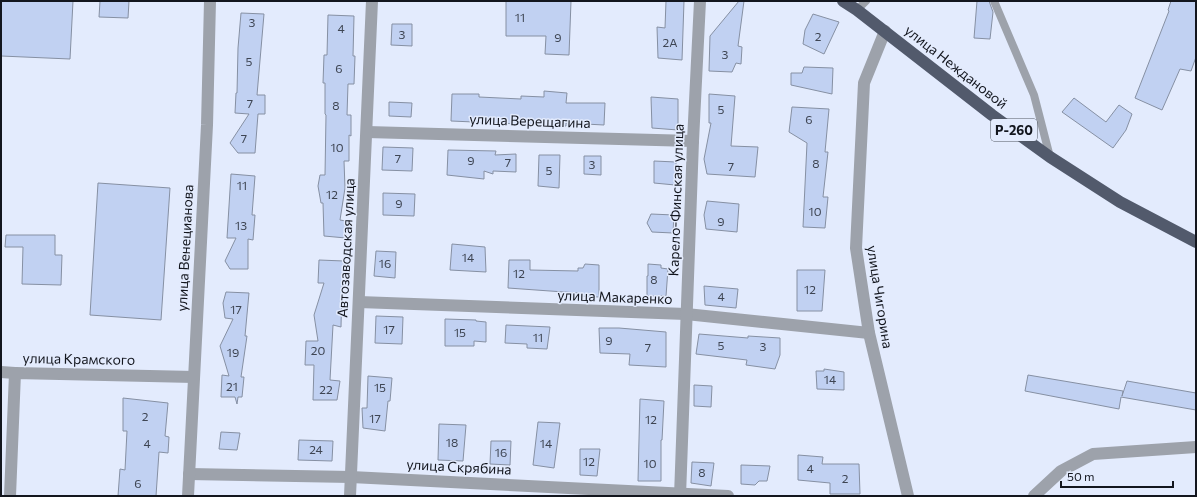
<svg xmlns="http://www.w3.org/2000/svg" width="1197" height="497" font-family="Commissioner,sans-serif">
	<rect width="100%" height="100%" fill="#e3ebfd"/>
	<g fill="#c1d1f2" stroke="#8690a3">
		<path d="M1,1H73L70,59L1,56Z"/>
		<path d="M100,1H129L128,18L99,17Z"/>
		<path d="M506,1H571L569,55L545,54L546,36H506Z"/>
		<path d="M666,1H684L682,60L658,58L657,27L665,28Z"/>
		<path d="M739,1H744L738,46L742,47L741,64L736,63L732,72L709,71L710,36Z"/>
		<path d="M977,1H989L993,12L990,39L974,38Z"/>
		<path d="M1171,1H1196V57L1191,71L1180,69L1162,110L1135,98L1169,11L1168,10Z"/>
		<path d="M241,13L264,14L257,95H265V114H258L255,153H238L230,143L249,114L235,113L236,93H237L238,48Z"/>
		<path d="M813,14L839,22L824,54L803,44L805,30Z"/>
		<path d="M328,15L354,16L353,56H355L354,84H348L347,115H351V136L349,135V161H344L345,188L340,220L346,221V238L324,236L323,203H321L318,186L320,175H325L326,115L325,114V83H323L324,55H327Z"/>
		<path d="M392,24H412V46L391,45Z"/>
		<path d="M804,67L833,68L832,94L791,85V73H802Z"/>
		<path d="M544,91L567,93L566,103H605L604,125L566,123V126L451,121L452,94H479V97L521,99V96L544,97Z"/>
		<path d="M709,94L735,96L731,146L758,147L755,177L707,174L704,159L711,123H709Z"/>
		<path d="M651,97L678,99V130L652,128Z"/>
		<path d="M1074,98L1106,122L1119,105L1132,114L1126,130L1113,148L1062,112Z"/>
		<path d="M389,102L412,103L411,117L389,116Z"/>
		<path d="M792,107L829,109L825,152H828L823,197H828L825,228L803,227L807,143L789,132Z"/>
		<path d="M383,147L413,148L412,171L382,170Z"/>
		<path d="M448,150L496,151L495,155L516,154V172L493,171V174L484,171V179L447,175Z"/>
		<path d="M539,155H560L559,188L538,186Z"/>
		<path d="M584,156H601V175L584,174Z"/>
		<path d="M654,161L676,162L675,185L654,183Z"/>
		<path d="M231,174L255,176L252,215H255L253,240L248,239V269H230L225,261L236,238H227Z"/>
		<path d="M98,183L170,188L161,320L90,315Z"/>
		<path d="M383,193L415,194L414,216L383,215Z"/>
		<path d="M707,201L739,204L737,232L706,229L704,215Z"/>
		<path d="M651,214L674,215L673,233L652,232L647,223Z"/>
		<path d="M6,235H55V255H62L61,285L22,284L23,247H5Z"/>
		<path d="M452,244L485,247L486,272L450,270Z"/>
		<path d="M376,251L396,252L395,278L374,276Z"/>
		<path d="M319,260L344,261L343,284H342L341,327L333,325L330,380L340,381L337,400H313L314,365H305L306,341H318L314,315L324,283H318Z"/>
		<path d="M509,260H530V270L578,271V268H583L585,264L599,265V297L578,296V293L508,288Z"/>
		<path d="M648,264L661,265V268L668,269L666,296H647V276H648Z"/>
		<path d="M797,270H825L822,311H797Z"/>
		<path d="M704,286L738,289L736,308L705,305Z"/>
		<path d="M226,292L249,293L245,336H247L241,377H244L242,397H238L237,404L235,397H221L222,375L229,376L220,346L233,319L225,318L223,303Z"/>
		<path d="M376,316L403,317L402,344L375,343Z"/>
		<path d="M445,319L476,320V321L486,322V342L474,341V346H445Z"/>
		<path d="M506,325L550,327L547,349L527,348V344L505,343Z"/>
		<path d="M599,328H619L666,332V367L629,365L630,354L600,353Z"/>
		<path d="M699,334L748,338V336L780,338V355L775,369L746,365L747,360L696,354Z"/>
		<path d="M824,369L844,372V390L817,389L816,371H824Z"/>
		<path d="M1028,375L1123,391L1122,396L1127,381L1196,393V410L1121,397L1119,409L1025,391Z"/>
		<path d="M368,376L392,378L390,401H388L385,431L363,428L362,408H367Z"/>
		<path d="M694,385L712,386L711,407L694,406Z"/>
		<path d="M123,398L168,403L165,436L169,437L168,453L159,452L156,496H118L120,469L125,470L127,431H123Z"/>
		<path d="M640,399L664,401L662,440H661V481H638Z"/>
		<path d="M538,422L560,423L554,468L533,465Z"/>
		<path d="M439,424L466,425L463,461L438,460Z"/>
		<path d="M221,432L240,433L237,450L219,449Z"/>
		<path d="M299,440L333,441L332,461L298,460Z"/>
		<path d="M491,441H511L510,465L490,464Z"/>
		<path d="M580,449H600L597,476L580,475Z"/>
		<path d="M798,455L823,457L822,464H859L860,494H830V483L798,480Z"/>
		<path d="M692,462L714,463L711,486L691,483Z"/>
		<path d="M741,465L770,466L767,481H759L755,485L741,484Z"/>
	</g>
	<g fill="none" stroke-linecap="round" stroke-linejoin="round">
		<g stroke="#9da2ab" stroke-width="8">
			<path d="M994,1L1034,95L1050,157"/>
			<path d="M857,10L866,1"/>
		</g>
		<g stroke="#9da2ab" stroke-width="12">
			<path d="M885,31L864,83L856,248L869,333L908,496"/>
			<path d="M367,132L693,141"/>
			<path d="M359,302L686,314L869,333"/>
			<path d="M1,372L15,373"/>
			<path d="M189,474L351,477L728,496"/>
			<path d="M10,496L15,373L194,377"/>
			<path d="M188,496L207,125L210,1"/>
			<path d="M680,496L693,141L700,1"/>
			<path d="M1034,496L1061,471L1093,454L1196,447"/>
		</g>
		<path stroke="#9da2ab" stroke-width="12" d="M350,496L372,1"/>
		<path stroke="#525a6c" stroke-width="12" d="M843,1L857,10L992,115L1050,157L1120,202L1196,242"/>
	</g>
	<g text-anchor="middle" stroke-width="3" stroke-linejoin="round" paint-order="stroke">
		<g font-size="12" fill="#3e4553">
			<text x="520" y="22">11</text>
			<text x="252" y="27">3</text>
			<text x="341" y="33">4</text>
			<text x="402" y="39">3</text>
			<text x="818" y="41">2</text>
			<text x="558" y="42">9</text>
			<text x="670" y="47">2А</text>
			<text x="725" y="59">3</text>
			<text x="249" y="66">5</text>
			<text x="339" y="73">6</text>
			<text x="250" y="108">7</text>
			<text x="336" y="110">8</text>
			<text x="721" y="114">5</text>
			<text x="809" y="124">6</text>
			<text x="244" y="143">7</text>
			<text x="337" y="152">10</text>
			<text x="398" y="163">7</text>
			<text x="471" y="165">9</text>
			<text x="508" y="167">7</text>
			<text x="816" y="168">8</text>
			<text x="592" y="169">3</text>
			<text x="731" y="171">7</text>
			<text x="549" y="175">5</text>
			<text x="242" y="190">11</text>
			<text x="332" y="199">12</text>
			<text x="399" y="208">9</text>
			<text x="815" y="216">10</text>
			<text x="721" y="226">9</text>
			<text x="241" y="230">13</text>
			<text x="468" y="262">14</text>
			<text x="385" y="268">16</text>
			<text x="519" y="278">12</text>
			<text x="654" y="284">8</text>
			<text x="810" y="294">12</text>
			<text x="721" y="301">4</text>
			<text x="236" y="314">17</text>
			<text x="389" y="334">17</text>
			<text x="460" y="337">15</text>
			<text x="538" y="342">11</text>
			<text x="609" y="345">9</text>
			<text x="721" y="350">5</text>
			<text x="763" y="351">3</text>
			<text x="648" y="352">7</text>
			<text x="318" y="355">20</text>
			<text x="233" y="357">19</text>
			<text x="830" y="384">14</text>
			<text x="232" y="391">21</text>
			<text x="380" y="392">15</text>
			<text x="326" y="394">22</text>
			<text x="145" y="421">2</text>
			<text x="375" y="423">17</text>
			<text x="651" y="424">12</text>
			<text x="452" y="447">18</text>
			<text x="147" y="448">4</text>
			<text x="546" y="448">14</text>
			<text x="316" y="454">24</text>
			<text x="501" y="457">16</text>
			<text x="589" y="466">12</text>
			<text x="650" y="468">10</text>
			<text x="810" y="473">4</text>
			<text x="702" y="477">8</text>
			<text x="845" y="483">2</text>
			<text x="138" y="488">6</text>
		</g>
		<rect fill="#e3ebfd" stroke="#515661" stroke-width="1" x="991" y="119" width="46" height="22" rx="3"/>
		<g font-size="13" font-weight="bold" fill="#13161e">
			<text x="1014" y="135">Р-260</text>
		</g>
		<g font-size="14" fill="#13161e" stroke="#e3ebfd">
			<text transform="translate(956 67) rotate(38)" y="5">улица Неждановой</text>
			<text transform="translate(530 121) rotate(2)" y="5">улица Верещагина</text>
			<text transform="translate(676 200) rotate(-88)" y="5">Карело-Финская улица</text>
			<text transform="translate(185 248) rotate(-87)" y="5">улица Венецианова</text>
			<text transform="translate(346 248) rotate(-87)" y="5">Автозаводская улица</text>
			<text transform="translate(615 297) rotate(2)" y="5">улица Макаренко</text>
			<text transform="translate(880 297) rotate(81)" y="5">улица Чигорина</text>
			<text transform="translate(79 359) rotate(1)" y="5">улица Крамского</text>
			<text transform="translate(459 467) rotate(3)" y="5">улица Скрябина</text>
		</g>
	</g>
	<rect width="1197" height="497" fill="none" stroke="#13161e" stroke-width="4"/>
	<path d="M1061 481v6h112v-6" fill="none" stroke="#13161e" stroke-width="2"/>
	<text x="1067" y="481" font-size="12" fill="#13161e" stroke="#e3ebfd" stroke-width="3" paint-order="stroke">50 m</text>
</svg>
